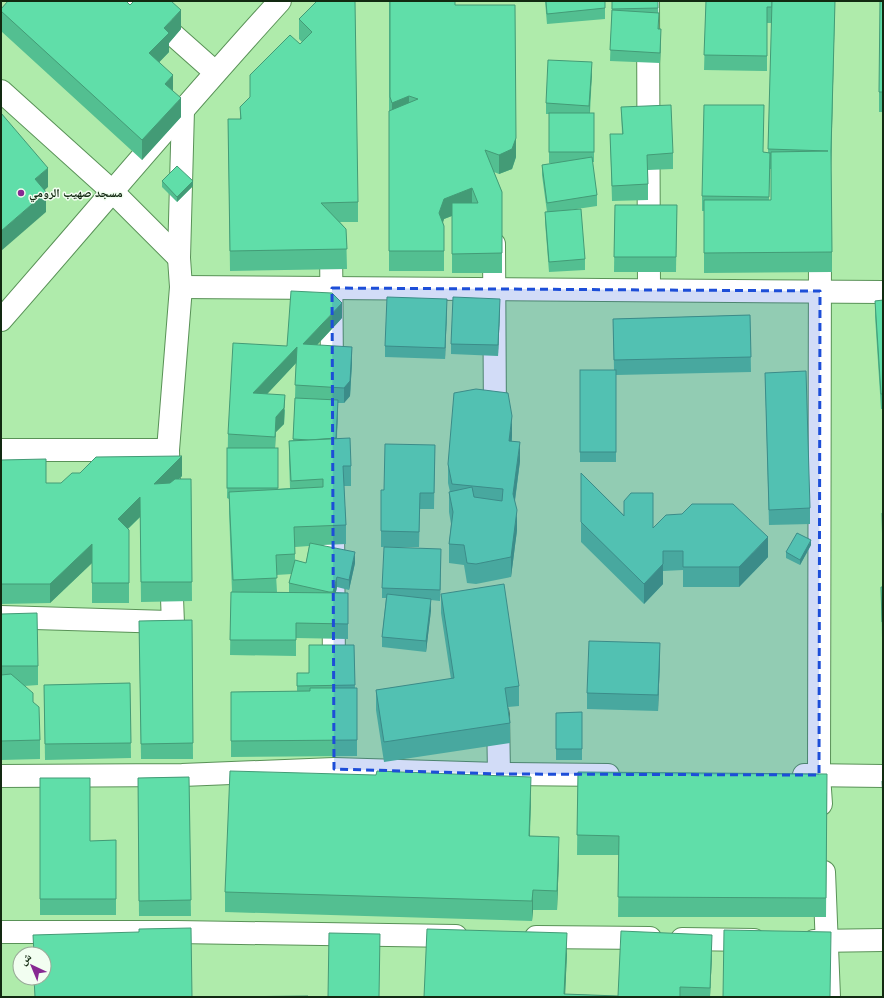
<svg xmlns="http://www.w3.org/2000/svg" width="884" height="998" font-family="'Work Sans','Noto Naskh Arabic',sans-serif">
	<rect width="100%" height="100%" fill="#afebab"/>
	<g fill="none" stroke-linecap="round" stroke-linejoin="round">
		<defs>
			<g id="minor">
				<path d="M135,1L215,72"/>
				<path d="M648,1L649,290"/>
				<path d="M1,91L113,192L179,258"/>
				<path d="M331,238L332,376"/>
				<path d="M820,242L819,775L821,804"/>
				<path d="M494,244L495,422"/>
				<path d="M181,287L883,292"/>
				<path d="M1,320C94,214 185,105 280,1"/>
				<path d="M1,450H168L169,486"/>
				<path d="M168,450L181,287L179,258L183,110"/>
				<path d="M333,514L334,674"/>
				<path d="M171,572L174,650"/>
				<path d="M1,617L169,622"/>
				<path d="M498,714L499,774"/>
				<path d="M804,775L883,776"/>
				<path d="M1,776L182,775L334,769L499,774L608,775"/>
				<path d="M824,872L829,997"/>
				<path d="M1,932H176L456,936"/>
				<path d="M536,937L650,938"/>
				<path d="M682,939L754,940"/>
				<path d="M814,941L883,940"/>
			</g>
		</defs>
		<use href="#minor" stroke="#599257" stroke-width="24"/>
		<use href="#minor" stroke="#fff" stroke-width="22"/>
	</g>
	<g fill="#53bf91" fill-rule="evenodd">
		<path d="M317,1L358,202V222H340L346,229L347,269L230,271L228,119H240V107L250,98L302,42L299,39V19Z"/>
		<path d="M389,1L455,5L516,157L512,169L499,174L494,172L502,192V273H452V216L444,219L443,223L444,226V271H389Z"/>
		<path d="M545,1H605V19L547,24Z"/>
		<path d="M612,1H658L659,29L661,39L660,63L610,61Z"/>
		<path d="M706,1H835L831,165L832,272L704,273V211H702V196L764,152L768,153L772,23H767V71L704,70ZM770,169H771V200H769Z"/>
		<path d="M883,1V112H879V92Z"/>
		<path d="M128,3L130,5L181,29L169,43V52L159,62L173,91L181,117L142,160L1,31V9Z"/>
		<path d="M592,73L590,113H594V162H592L597,195V206L570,210L585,259V270L549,272L545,222V212H547L542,175V165L556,163H549V114H546V103Z"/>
		<path d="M621,107L673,153V169L648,170V200L612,201L610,134H622Z"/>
		<path d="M162,181L193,186L177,202L162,187Z"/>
		<path d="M615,205H677L676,272H614Z"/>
		<path d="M883,300V434V409H881L875,316V301Z"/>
		<path d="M447,309L445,359L385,357V346Z"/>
		<path d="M500,310L498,356L451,354V344Z"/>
		<path d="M750,315L751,372L616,375V462H580V370H614L613,319Z"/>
		<path d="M342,318L317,345L352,362L350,396L344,403H338L337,438L351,466V486H344L346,525V544L323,545L355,563L349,590L337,587L336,592L348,593V639L296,638V656L230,655L231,592H232L229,511V499L227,498L228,434L287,346ZM296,363L295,398L293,440L289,441V460L290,488L278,489L275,448L276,432L284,424L285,410L267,394ZM309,546L306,563L295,560V547ZM292,574L289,583V592H277L276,575Z"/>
		<path d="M765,373L810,508V524L769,525Z"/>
		<path d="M512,436V441L520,461L515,501L517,530L511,577L476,584L467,583L464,565L449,563V544L451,524L449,512V492H450L448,483V464Z"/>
		<path d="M435,445L434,509H420L419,547H381V490H384Z"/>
		<path d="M1,460L46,483H61L182,476L179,479H191L192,601L141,602L140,517L128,529L129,530V603H92V563L50,603L1,604Z"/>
		<path d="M581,473L624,515L653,528L768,557L739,587H683V570L663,571V584L644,604L581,542Z"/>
		<path d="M882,513H883V570L882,529Z"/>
		<path d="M811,545L800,565L786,558V552Z"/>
		<path d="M441,560L440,601L431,600V610L426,652L382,647V637L386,598H382V588Z"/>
		<path d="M881,587H883V638H882Z"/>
		<path d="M441,594L519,686V706L508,707L510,723V743L384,762L376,710V690L451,679L441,613Z"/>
		<path d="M1,614L38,666V685L24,686L33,702L40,740V759L1,760Z"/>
		<path d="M192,620L193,759H141L139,621Z"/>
		<path d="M354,645L355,688H357V756L231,757V692L297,691V673H309Z"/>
		<path d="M660,658L658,711L587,709V693Z"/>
		<path d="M130,683L131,758L45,760L44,685Z"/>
		<path d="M582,712V760H556V713Z"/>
		<path d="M578,772L827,793L826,917H618L619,855H577Z"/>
		<path d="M189,777L191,916H139L138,778Z"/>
		<path d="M40,778L90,841L116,840V915H40Z"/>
		<path d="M882,781H883V820L882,800Z"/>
		<path d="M531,797L530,836L559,857L557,910H533L532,921L225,912V892Z"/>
		<path d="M567,953L565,994L618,996L712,954L710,997H424Z"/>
	</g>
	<g fill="#439b76">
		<path d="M835,1L831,171V151Z"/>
		<path d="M181,10V29L169,43V52L149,73V53L164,28Z"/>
		<path d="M661,29V39L660,63V53Z"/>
		<path d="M592,62V73L589,116V106Z"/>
		<path d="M173,75V95L165,84Z"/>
		<path d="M409,96V116L392,123V103Z"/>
		<path d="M181,98V117L142,160V140Z"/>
		<path d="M516,138V157L512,169L499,174V155Z"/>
		<path d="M48,168V187L35,199V179Z"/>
		<path d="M193,181V186L177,202V197Z"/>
		<path d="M472,188V208L444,219L439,233V213L444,199Z"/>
		<path d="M46,192V212L1,251V231Z"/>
		<path d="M447,299V309L445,359V348Z"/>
		<path d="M500,299V310L498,356V345Z"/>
		<path d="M342,303V318L303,360V344Z"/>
		<path d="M297,347V362L253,409V393Z"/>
		<path d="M352,347V362L350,396L344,403V388Z"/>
		<path d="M285,395L284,424L276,432L275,452L276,417Z"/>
		<path d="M338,400V411L336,452V441Z"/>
		<path d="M512,416V436L509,460V441Z"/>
		<path d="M520,442V461L513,514V494Z"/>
		<path d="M182,456V476L154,503V484Z"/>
		<path d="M140,497V517L118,538V519Z"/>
		<path d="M517,510V530L511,577V557Z"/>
		<path d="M768,537V557L739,587V567Z"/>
		<path d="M811,540V545L800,565V560Z"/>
		<path d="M92,544V563L50,603V584Z"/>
		<path d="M441,549V560L440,601V590Z"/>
		<path d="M355,552V563L349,590V580Z"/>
		<path d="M663,564V584L644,604V584Z"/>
		<path d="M337,577V587L333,604V593Z"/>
		<path d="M431,599V610L426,652V641Z"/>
		<path d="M660,643V658L658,711V695Z"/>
		<path d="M531,777V797L529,856V836Z"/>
		<path d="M559,837V857L557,910V891Z"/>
		<path d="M533,890V910L532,921V901Z"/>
		<path d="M567,933V953L565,997H564Z"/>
		<path d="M712,935V954L710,997V988Z"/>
	</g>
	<g fill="#60dea9" stroke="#439b76">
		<path d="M8,1H126L130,5L134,1H171L181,10L164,28L169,33L149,53L173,75L165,84L181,98L142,140L1,11V9Z"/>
		<path d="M317,1H355L358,202L321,203L346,229L347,249L230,251L228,119H241L240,107L250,97V75L290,35L300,44L312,32L299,19Z"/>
		<path d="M390,1H455V5H515L516,138L512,149L499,155L485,150L502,192V253L452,254V203H478L472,188L444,199L439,213L444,226V251H389V111L418,99L409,96L392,103L390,97Z"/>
		<path d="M546,1H605V8L547,14Z"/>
		<path d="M612,1H658V8L612,9Z"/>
		<path d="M706,1H772V7H767V56L704,55Z"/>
		<path d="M772,1H835L831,151L832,252L704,253V200H771V152L828,151L768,149Z"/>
		<path d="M880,1H883V92H879Z"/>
		<path d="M612,10L659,13L658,29H661L660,53L610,50Z"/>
		<path d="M548,60L592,62L589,106L546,103Z"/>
		<path d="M671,105L673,153L647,155L648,184L612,186L610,134H623L621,107Z"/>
		<path d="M704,105H764L763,152L770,153L769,197L702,196Z"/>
		<path d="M1,113L48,168L35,179L46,192L1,231Z"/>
		<rect x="549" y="113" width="45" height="39"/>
		<path d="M592,157L597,195L547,203L542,165Z"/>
		<path d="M177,166L193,181L177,197L162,181Z"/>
		<path d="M615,205H677L676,257H614Z"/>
		<path d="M581,209L585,259L549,262L545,212Z"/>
		<path d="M291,291L332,293L342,303L303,344L352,347L350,381L344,388L295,385L297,347L253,393L285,395L284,408L276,417L275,437L228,434L233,343L287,346Z"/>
		<path d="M387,297L447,299L445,348L385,346Z"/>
		<path d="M453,297L500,299L498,345L451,344Z"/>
		<path d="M883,300V394H881L875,301Z"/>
		<path d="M750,315L751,357L614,360L613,319Z"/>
		<rect x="580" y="370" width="36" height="82"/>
		<path d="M806,371L810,508L769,510L765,373Z"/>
		<path d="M476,389L508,393L512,416L509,441L520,442L513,494L517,510L511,557L476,564L467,563L464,545L449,544L453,512L449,492L472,487L474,497L502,501L503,489L452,484L448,464L454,393Z"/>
		<path d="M295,398L338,400L336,438L309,440L293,439Z"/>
		<path d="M350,438L351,466H343L346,525L294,527L295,554L276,555L277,578L233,580L229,492L323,487V479L291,481L289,441Z"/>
		<path d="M385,444L435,445L434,493H420L419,532L381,531V490H384Z"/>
		<rect x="227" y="448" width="51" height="40"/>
		<path d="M182,456L154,484L170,483L175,479H191L192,582H141L140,497L118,519L129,530V583H92V544L50,584H1V460L46,459V483H61L72,473H80L96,457Z"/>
		<path d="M581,473L624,516V501L631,493H653V528L666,515L682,514L692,504H733L768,537L739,567H683V551H663V564L644,584L581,522Z"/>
		<path d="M882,513H883V554Z"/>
		<path d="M797,533L811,540L800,560L786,552Z"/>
		<path d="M310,543L355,552L349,580L337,577L333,592H329L289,583L295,560L306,563Z"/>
		<path d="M384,547L441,549L440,590L382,588Z"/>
		<path d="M504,584L519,686L505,688L510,723L384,742L376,690L454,678L441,594Z"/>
		<path d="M881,587H883V622H882Z"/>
		<path d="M231,592L348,593V624L296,623V640H230Z"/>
		<path d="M387,594L431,599L426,641L382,637Z"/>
		<path d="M37,613L38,666H1V614Z"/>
		<path d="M192,620L193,743L141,744L139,621Z"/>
		<path d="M589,641L660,643L658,695L587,693Z"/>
		<path d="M309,645H354L355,685L297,686V673H309Z"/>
		<path d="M11,674L33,693V702L39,707L40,740L1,741V675Z"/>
		<path d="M130,683L131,743L45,744L44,685Z"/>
		<path d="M310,688H357V740L231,741V692L310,691Z"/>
		<path d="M582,712V749H556V713Z"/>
		<path d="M230,771L376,775L377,771L531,777L529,836L559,837L557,891L533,890L532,901L225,892Z"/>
		<path d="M578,772L827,774L826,898L618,897L619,836L577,835Z"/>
		<path d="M189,777L191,900L139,901L138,778Z"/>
		<path d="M40,778H90V841L116,840V899H40Z"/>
		<path d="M882,781H883V801Z"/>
		<path d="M191,928L192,997H35L34,978H44V954H34L33,935L139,932V929Z"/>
		<path d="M427,929L567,933L564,994L618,996L621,931L712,935L710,988L680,987V997H424Z"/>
		<path d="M724,930L831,932L830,997H723Z"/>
		<path d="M329,933L380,934L379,997H328Z"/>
		<path d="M308,996V997H224Z"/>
	</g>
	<path fill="#1d4ed8" fill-opacity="0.2" stroke="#1d4ed8" stroke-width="3" stroke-dasharray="8 5" stroke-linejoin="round" d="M332,288L820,291L819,775L499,774L334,769Z"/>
	<circle fill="#872892" stroke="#f2fef1" stroke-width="1.5" cx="21" cy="193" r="4"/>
	<g text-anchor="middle" stroke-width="3" stroke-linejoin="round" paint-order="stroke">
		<g font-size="12" font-weight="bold" fill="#122911" stroke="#f2fef1" text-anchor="start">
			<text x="29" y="197">مسجد صهيب الرومي</text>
		</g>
	</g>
	<rect width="884" height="998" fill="none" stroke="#122911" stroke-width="4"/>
	<g transform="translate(32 966) rotate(316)"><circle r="19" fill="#f2fef1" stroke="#98a997"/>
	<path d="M0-3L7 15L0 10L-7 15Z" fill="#872892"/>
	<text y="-6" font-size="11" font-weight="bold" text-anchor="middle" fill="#122911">ش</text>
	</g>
</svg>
